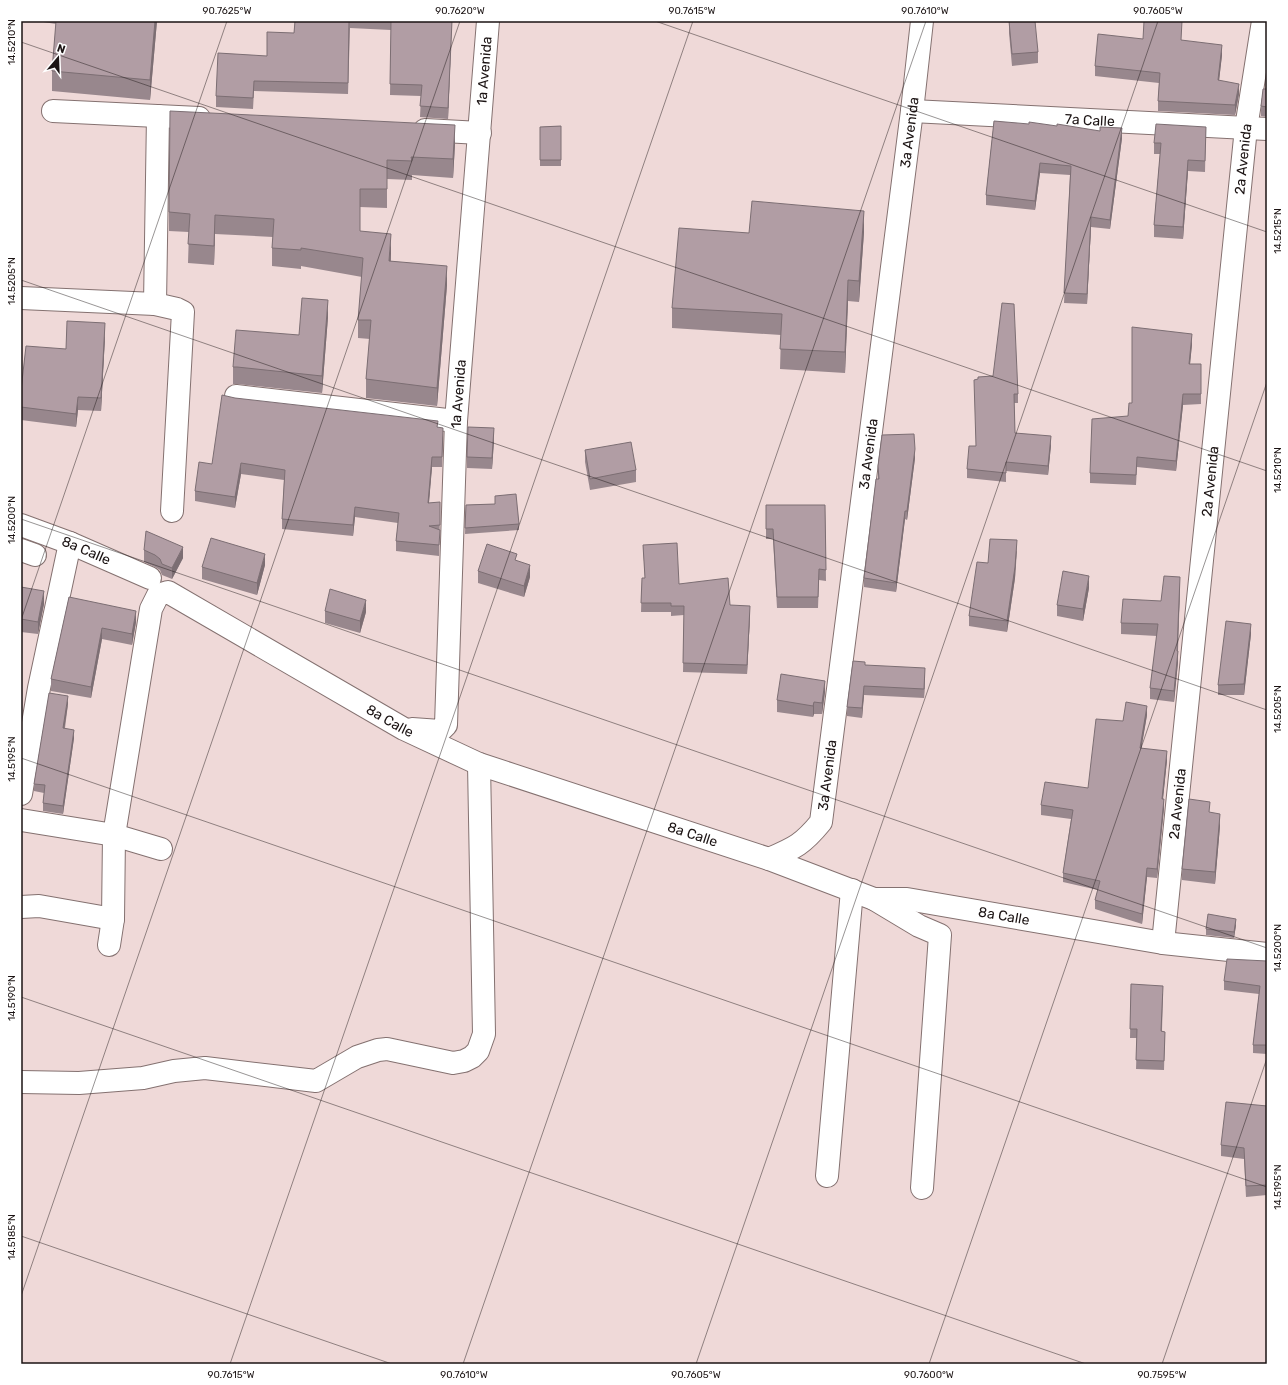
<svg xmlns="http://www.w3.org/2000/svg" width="1288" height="1385" font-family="Rubik,sans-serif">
	<rect width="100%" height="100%" fill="#efd9d8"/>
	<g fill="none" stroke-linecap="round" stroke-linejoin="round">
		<defs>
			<g id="street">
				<path d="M53,111L199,118"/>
				<path id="s1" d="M912,111L1267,129"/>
				<path d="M425,130L480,133"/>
				<path d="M21,298L155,304L177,309L183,312L172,511"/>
				<path d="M155,304L158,116"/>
				<path d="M236,396L456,421"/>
				<path id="s2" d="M21,525L70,543L150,578"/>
				<path d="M21,550L35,555"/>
				<path id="s3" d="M412,729L440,731L446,725L456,421L488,21"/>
				<path d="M21,794L39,688L70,543"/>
				<path d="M21,820L114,835L161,849"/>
				<path id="s4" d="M769,859C795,848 803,844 821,822L912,111L922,21"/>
				<path d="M874,899L919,926L940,935L922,1188"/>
				<path d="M21,907L39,906L113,919"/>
				<path id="s5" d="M1163,943L1246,128L1263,21"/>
				<path id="s6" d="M109,945L113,919L114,835L151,609L158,595L168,592L404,729L479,764L769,859L874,899H907L1163,943L1267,954"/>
				<path d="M21,1082L79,1083L143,1078L174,1071L205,1068L316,1081L357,1057L378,1050L387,1049L453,1063L464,1061L472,1057L478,1051L484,1034L479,764"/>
				<path d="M827,1176L852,890"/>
			</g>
		</defs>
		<use href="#street" stroke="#847170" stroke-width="24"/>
		<use href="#street" stroke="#fff" stroke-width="22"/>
	</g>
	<g fill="#98878d">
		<path d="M37,21H157L150,100L52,91V71L56,24Z"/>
		<path d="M295,21H452L448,119L420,117L421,96L390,95L391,30L350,28L348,94L254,91L253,109L216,107V96L267,56L294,33Z"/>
		<path d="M1009,21L1038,52V63L1012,66L1009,33Z"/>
		<path d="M1143,39L1181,40L1222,55L1219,80L1239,94L1235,115L1158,111V101L1159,83L1095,76V66Z"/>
		<path d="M1267,84V117L1261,116V106L1266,89Z"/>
		<path d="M994,121L1122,138L1110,229L1091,227L1087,304L1064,303L1070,175L1040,173L1035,210L986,205V195Z"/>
		<path d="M561,126V166H540V127Z"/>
		<path d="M1206,127L1205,172L1188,171L1183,239L1154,237V225L1160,154H1154V143Z"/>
		<path d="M455,144L453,178L412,175V180L387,179V208L360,207V231L391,253V261L447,285L437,406L366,398V379L370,339L358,338V320L362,277L301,266V269L272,266V248L273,237L215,234L214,265L188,263L189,232L169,231V212Z"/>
		<path d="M864,232L859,302L848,301L845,373L780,369L781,335L672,328V308L749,233Z"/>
		<path d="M328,317L322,393L237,384H233V367L299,335Z"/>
		<path d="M105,337L101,411L78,410L76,427L21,420V390L66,349Z"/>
		<path d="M1192,344L1190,364H1201V404L1183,405L1176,471L1137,467L1136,485L1090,483V473L1128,416L1132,403Z"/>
		<path d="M978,379L1018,394V403H1014L1015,433L1051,445L1048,475L1006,471V482L967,478V469L976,446Z"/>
		<path d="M235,398L438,427L443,438L442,467H432L429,503L440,512L439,556L396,551V541L398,523L355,517L353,536L282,529V519L284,480L241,474L235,508L195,501V491L212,464Z"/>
		<path d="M494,440L492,469L467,468V457Z"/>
		<path d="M585,450L636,470V482L590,490L585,462Z"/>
		<path d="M915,458L907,520L905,519L896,592L864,587V578L878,479V466Z"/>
		<path d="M495,496L519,524V530L465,534L466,505L495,504Z"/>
		<path d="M766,505H825L826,581L819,580L818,608H777L773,539H766Z"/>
		<path d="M643,545L679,584L730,605L750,616L747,674L683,672L684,615L671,616V612H641L642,578H645Z"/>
		<path d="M144,550L183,558L172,579L162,575L160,570L155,567L144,562Z"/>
		<path d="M1017,551L1015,578L1007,632L969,626V616L988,563Z"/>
		<path d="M517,561L530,577L524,597L478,583V571Z"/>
		<path d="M265,565L257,595L202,579V567Z"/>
		<path d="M21,587L44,604L38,634L21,632Z"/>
		<path d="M1089,588L1083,621L1057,616V605Z"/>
		<path d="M1180,588L1178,651V662L1174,702L1150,699V688L1157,636L1121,634V623L1161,601Z"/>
		<path d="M69,597L136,622L132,645L102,639L91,698L51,691V679Z"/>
		<path d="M325,611L366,612L360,633L325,623Z"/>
		<path d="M1251,634L1244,695H1218V685Z"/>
		<path d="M865,665L925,677L924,698L864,695L862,718L847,716V707Z"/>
		<path d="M825,692L822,714H814L813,717L777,712V700Z"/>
		<path d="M68,704L65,728L74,738L63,814L43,811V803L44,793L34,791V784Z"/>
		<path d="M1147,715L1141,748L1167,760L1163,799L1164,808L1157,878L1147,877L1142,924L1095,909V900L1098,890L1063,882V873L1071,819L1041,815V805L1088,788L1123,721Z"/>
		<path d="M1210,813L1220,826L1215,884L1182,880V869Z"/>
		<path d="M1236,925L1234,938L1206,935V929Z"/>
		<path d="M1267,961V1054L1253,1053V1045L1259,994L1224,990V981Z"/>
		<path d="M1131,984L1163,994L1162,1031L1165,1032L1164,1070L1136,1069L1137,1038H1130Z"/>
		<path d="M1267,1106V1195L1246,1197L1244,1159L1221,1156V1145Z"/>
	</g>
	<g fill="#7c6e73">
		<path d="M155,21H157L150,100V80Z"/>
		<path d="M452,21L448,119V108Z"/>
		<path d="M1222,45V55L1218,90V80Z"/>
		<path d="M1239,84V94L1235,115V105Z"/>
		<path d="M455,125V144L453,178V159Z"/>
		<path d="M1122,128V138L1110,229V220Z"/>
		<path d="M1188,160V171L1183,239V227Z"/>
		<path d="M1040,163V173L1035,210V201Z"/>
		<path d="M864,211V232L859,302V281Z"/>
		<path d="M215,215V234L214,265V246Z"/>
		<path d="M1091,217V227L1087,304V294Z"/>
		<path d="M391,234V253L389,280V261Z"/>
		<path d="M447,266V285L437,406V388Z"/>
		<path d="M848,280V301L845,373V352Z"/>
		<path d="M328,300V317L322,393V376Z"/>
		<path d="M105,323V337L101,411V398Z"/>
		<path d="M1192,334V344L1189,374V364Z"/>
		<path d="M1183,394V405L1176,471V461Z"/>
		<path d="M78,397V410L76,427V414Z"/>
		<path d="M494,428V440L492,469V458Z"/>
		<path d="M1051,436V445L1048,475V466Z"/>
		<path d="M915,449V458L907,520V511Z"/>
		<path d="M432,457V467L428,513V503Z"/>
		<path d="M241,463V474L235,508V497Z"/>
		<path d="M355,507V517L353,536V525Z"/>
		<path d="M905,511V519L896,592V583Z"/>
		<path d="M1017,540L1015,578L1007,632V621Z"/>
		<path d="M183,547V558L172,579V568Z"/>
		<path d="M265,554V565L257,595V583Z"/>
		<path d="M530,565V577L524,597V586Z"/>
		<path d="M1089,576V588L1083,621V609Z"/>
		<path d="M1180,577V588L1177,662V651Z"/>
		<path d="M44,591V604L38,634V622Z"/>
		<path d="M366,600V612L360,633V621Z"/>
		<path d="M750,606V616L747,674V665Z"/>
		<path d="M136,611V622L132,645V634Z"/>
		<path d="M1251,624V634L1244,695V684Z"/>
		<path d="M102,628V639L91,698V687Z"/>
		<path d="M1178,651V662L1174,702V691Z"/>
		<path d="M925,668V677L924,698V689Z"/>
		<path d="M825,681V692L822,714V703Z"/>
		<path d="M864,686V695L862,718V708Z"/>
		<path d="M68,696V704L63,736V728Z"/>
		<path d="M814,702V714L813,717V706Z"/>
		<path d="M1147,706V715L1140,757V748Z"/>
		<path d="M74,730V738L63,814V806Z"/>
		<path d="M1167,751V760L1162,808V799Z"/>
		<path d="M1164,799V808L1157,878V869Z"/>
		<path d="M1220,814V826L1215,884V872Z"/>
		<path d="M1147,868V877L1142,924V914Z"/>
		<path d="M1236,919V925L1234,938V932Z"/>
	</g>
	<g fill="#b19da4" stroke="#7c6e73">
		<path d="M56,21H155L150,80L52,71Z"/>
		<path d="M295,21H349L348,83L254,81L253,98L216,96L218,53L267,56V32L294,33Z"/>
		<path d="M391,21H452L448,108L420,106L422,85L390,84Z"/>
		<path d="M1009,21H1035L1038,52L1012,54Z"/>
		<path d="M1144,21H1182L1181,40L1222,45L1218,80L1239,84L1235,105L1158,101L1160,73L1095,66L1098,34L1143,39Z"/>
		<path d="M1267,84V107L1261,106L1263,89H1266Z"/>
		<path d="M170,111L455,125L453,159L411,157L412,161L387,160V189H360V231L391,234L389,261L447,266L437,388L366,379L371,320H358L363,258L301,248V250L272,248L274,219L215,215L214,246L188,244L190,214L169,212Z"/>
		<path d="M994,121L1029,124V122L1057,126V124L1100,131V127L1122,128L1110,220L1091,217L1087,294L1064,293L1071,166L1040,163L1035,201L986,195Z"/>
		<path d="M1156,124L1206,127L1205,161L1188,160L1183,227L1154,225L1161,143H1154Z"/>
		<path d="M561,126V160H540V127Z"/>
		<path d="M752,201L864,211L859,281L848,280L845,352L780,349L782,314L672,308L679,228L749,233Z"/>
		<path d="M302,298L328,300L322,376L237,367H233L236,330L299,335Z"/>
		<path d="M1002,303L1014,304L1018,394H1014L1015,433L1051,436L1048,466L1006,462V473L967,469L969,446H976L974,380L978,379V377L993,376Z"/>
		<path d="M67,321L105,323L101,398L78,397L76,414L21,407V390L26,346L66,349Z"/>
		<path d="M1132,327L1192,334L1189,364H1201V394H1183L1176,461L1137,457L1136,475L1090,473L1092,419L1128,416L1129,403H1132Z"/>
		<path d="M222,395L235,398L438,421L437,427L443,428L442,457H432L428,503L440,502V525L429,526L440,530L439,545L396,541L399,513L355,507L353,525L282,519L285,470L241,463L235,497L195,491L199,462L212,464Z"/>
		<path d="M468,427L494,428L492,458L467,457Z"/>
		<path d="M914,434L915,449L907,511H905L896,583L864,578L876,479H879L878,466L882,435Z"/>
		<path d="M631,442L636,470L590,479L585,450Z"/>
		<path d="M516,494L519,524L465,528L466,505L495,504V496Z"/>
		<path d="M766,505H825L826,570L819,569L818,597H777L773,529H766Z"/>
		<path d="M146,531L183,547L172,568L162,564L160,559L155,555L144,550Z"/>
		<path d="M211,538L265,554L257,583L202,567Z"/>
		<path d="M990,539L1017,540L1015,567L1007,621L969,616L977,562L988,563Z"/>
		<path d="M677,543L679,584L728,578L730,605L750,606L747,665L683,663L684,606H671V603H641L642,578H645L643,545Z"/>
		<path d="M487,544L517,554L515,560L530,565L524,586L478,571Z"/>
		<path d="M1063,571L1089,576L1083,609L1057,605Z"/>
		<path d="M1164,576L1180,577L1177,651H1178L1174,691L1150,688L1158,624L1121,623L1123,599L1161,601Z"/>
		<path d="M21,587L44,591L38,622L21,619Z"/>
		<path d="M330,589L366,600L360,621L325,611Z"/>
		<path d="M69,597L136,611L132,634L102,628L91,687L51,679Z"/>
		<path d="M1226,621L1251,624L1244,684L1218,685Z"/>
		<path d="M853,661L865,662V665L925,668L924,689L864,686L862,708L847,707Z"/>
		<path d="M781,674L825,681L822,703L814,702L813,706L777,700Z"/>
		<path d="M49,693L68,696L63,728L74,730L63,806L43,803L45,785L34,784Z"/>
		<path d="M1126,702L1147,706L1140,748L1167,751L1162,799H1164L1157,869L1147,868L1142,914L1095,900L1100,881L1063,873L1073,810L1041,805L1045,782L1088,788L1096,719L1123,721Z"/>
		<path d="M1189,799L1210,802L1209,812L1220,814L1215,872L1182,869Z"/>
		<path d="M1208,914L1236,919L1234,932L1206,929Z"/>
		<path d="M1227,959L1267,961V1045H1253L1260,986L1224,981Z"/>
		<path d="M1131,984L1163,986L1161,1031L1165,1032L1164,1061L1136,1060L1137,1029H1130Z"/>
		<path d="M1226,1102L1267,1106V1185L1246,1186L1244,1148L1221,1145Z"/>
	</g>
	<path fill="none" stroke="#1b1313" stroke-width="1" stroke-opacity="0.45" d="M655,21L1267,232M21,42L1267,471M21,280L1267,710M21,519L1267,948M21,620L227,21M21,758L1267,1187M21,997L1086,1364M21,1236L392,1364M21,1296L460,21M230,1364L693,21M463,1364L926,21M696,1364L1158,21M929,1364L1267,382M1162,1364L1267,1058"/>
	<g text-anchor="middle" stroke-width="4" stroke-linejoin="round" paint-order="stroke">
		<g font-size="14" fill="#1b1313" stroke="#fff">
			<text dy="5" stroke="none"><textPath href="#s3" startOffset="692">1a Avenida</textPath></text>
			<text dy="5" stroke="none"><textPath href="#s1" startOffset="178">7a Calle</textPath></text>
			<text dy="5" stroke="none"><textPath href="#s4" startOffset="760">3a Avenida</textPath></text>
			<text dy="5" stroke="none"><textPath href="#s5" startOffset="788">2a Avenida</textPath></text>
			<text dy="5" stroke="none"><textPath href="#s3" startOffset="368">1a Avenida</textPath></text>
			<text dy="5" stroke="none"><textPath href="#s4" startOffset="436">3a Avenida</textPath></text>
			<text dy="5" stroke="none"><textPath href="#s5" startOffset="464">2a Avenida</textPath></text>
			<text dy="5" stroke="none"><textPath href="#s2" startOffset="70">8a Calle</textPath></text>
			<text dy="5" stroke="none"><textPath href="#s6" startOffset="622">8a Calle</textPath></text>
			<text dy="5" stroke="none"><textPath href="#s4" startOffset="112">3a Avenida</textPath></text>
			<text dy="5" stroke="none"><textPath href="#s5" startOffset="140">2a Avenida</textPath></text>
			<text dy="5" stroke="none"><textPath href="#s6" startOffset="946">8a Calle</textPath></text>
			<text dy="5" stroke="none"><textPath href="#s6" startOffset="1270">8a Calle</textPath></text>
		</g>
	</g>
	<rect width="1288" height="1385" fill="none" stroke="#ffffff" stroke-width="44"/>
	<g transform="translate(58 58) rotate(19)" stroke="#ffffff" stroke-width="3" paint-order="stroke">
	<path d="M0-3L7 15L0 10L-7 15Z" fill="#1b1313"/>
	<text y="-6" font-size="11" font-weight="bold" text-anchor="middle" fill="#1b1313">N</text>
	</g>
	<rect x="22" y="22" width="1244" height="1341" fill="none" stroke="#1b1313" stroke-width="1.5"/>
	<g font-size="10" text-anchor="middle" fill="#1b1313">
		<text x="227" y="14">90.7625°W</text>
		<text x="460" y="14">90.7620°W</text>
		<text x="692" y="14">90.7615°W</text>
		<text x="925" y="14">90.7610°W</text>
		<text x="1158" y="14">90.7605°W</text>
		<text transform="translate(11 42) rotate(-90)" y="4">14.5210°N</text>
		<text transform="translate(1277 231) rotate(-90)" y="4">14.5215°N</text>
		<text transform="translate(11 281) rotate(-90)" y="4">14.5205°N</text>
		<text transform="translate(1277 470) rotate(-90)" y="4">14.5210°N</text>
		<text transform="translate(11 520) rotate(-90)" y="4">14.5200°N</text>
		<text transform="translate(1277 709) rotate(-90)" y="4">14.5205°N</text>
		<text transform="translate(11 759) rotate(-90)" y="4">14.5195°N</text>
		<text transform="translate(1277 948) rotate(-90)" y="4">14.5200°N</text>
		<text transform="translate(11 998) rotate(-90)" y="4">14.5190°N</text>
		<text transform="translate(1277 1187) rotate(-90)" y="4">14.5195°N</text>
		<text transform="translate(11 1237) rotate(-90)" y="4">14.5185°N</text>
		<text x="231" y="1378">90.7615°W</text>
		<text x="464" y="1378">90.7610°W</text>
		<text x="696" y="1378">90.7605°W</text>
		<text x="929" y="1378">90.7600°W</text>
		<text x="1162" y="1378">90.7595°W</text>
	</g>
</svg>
